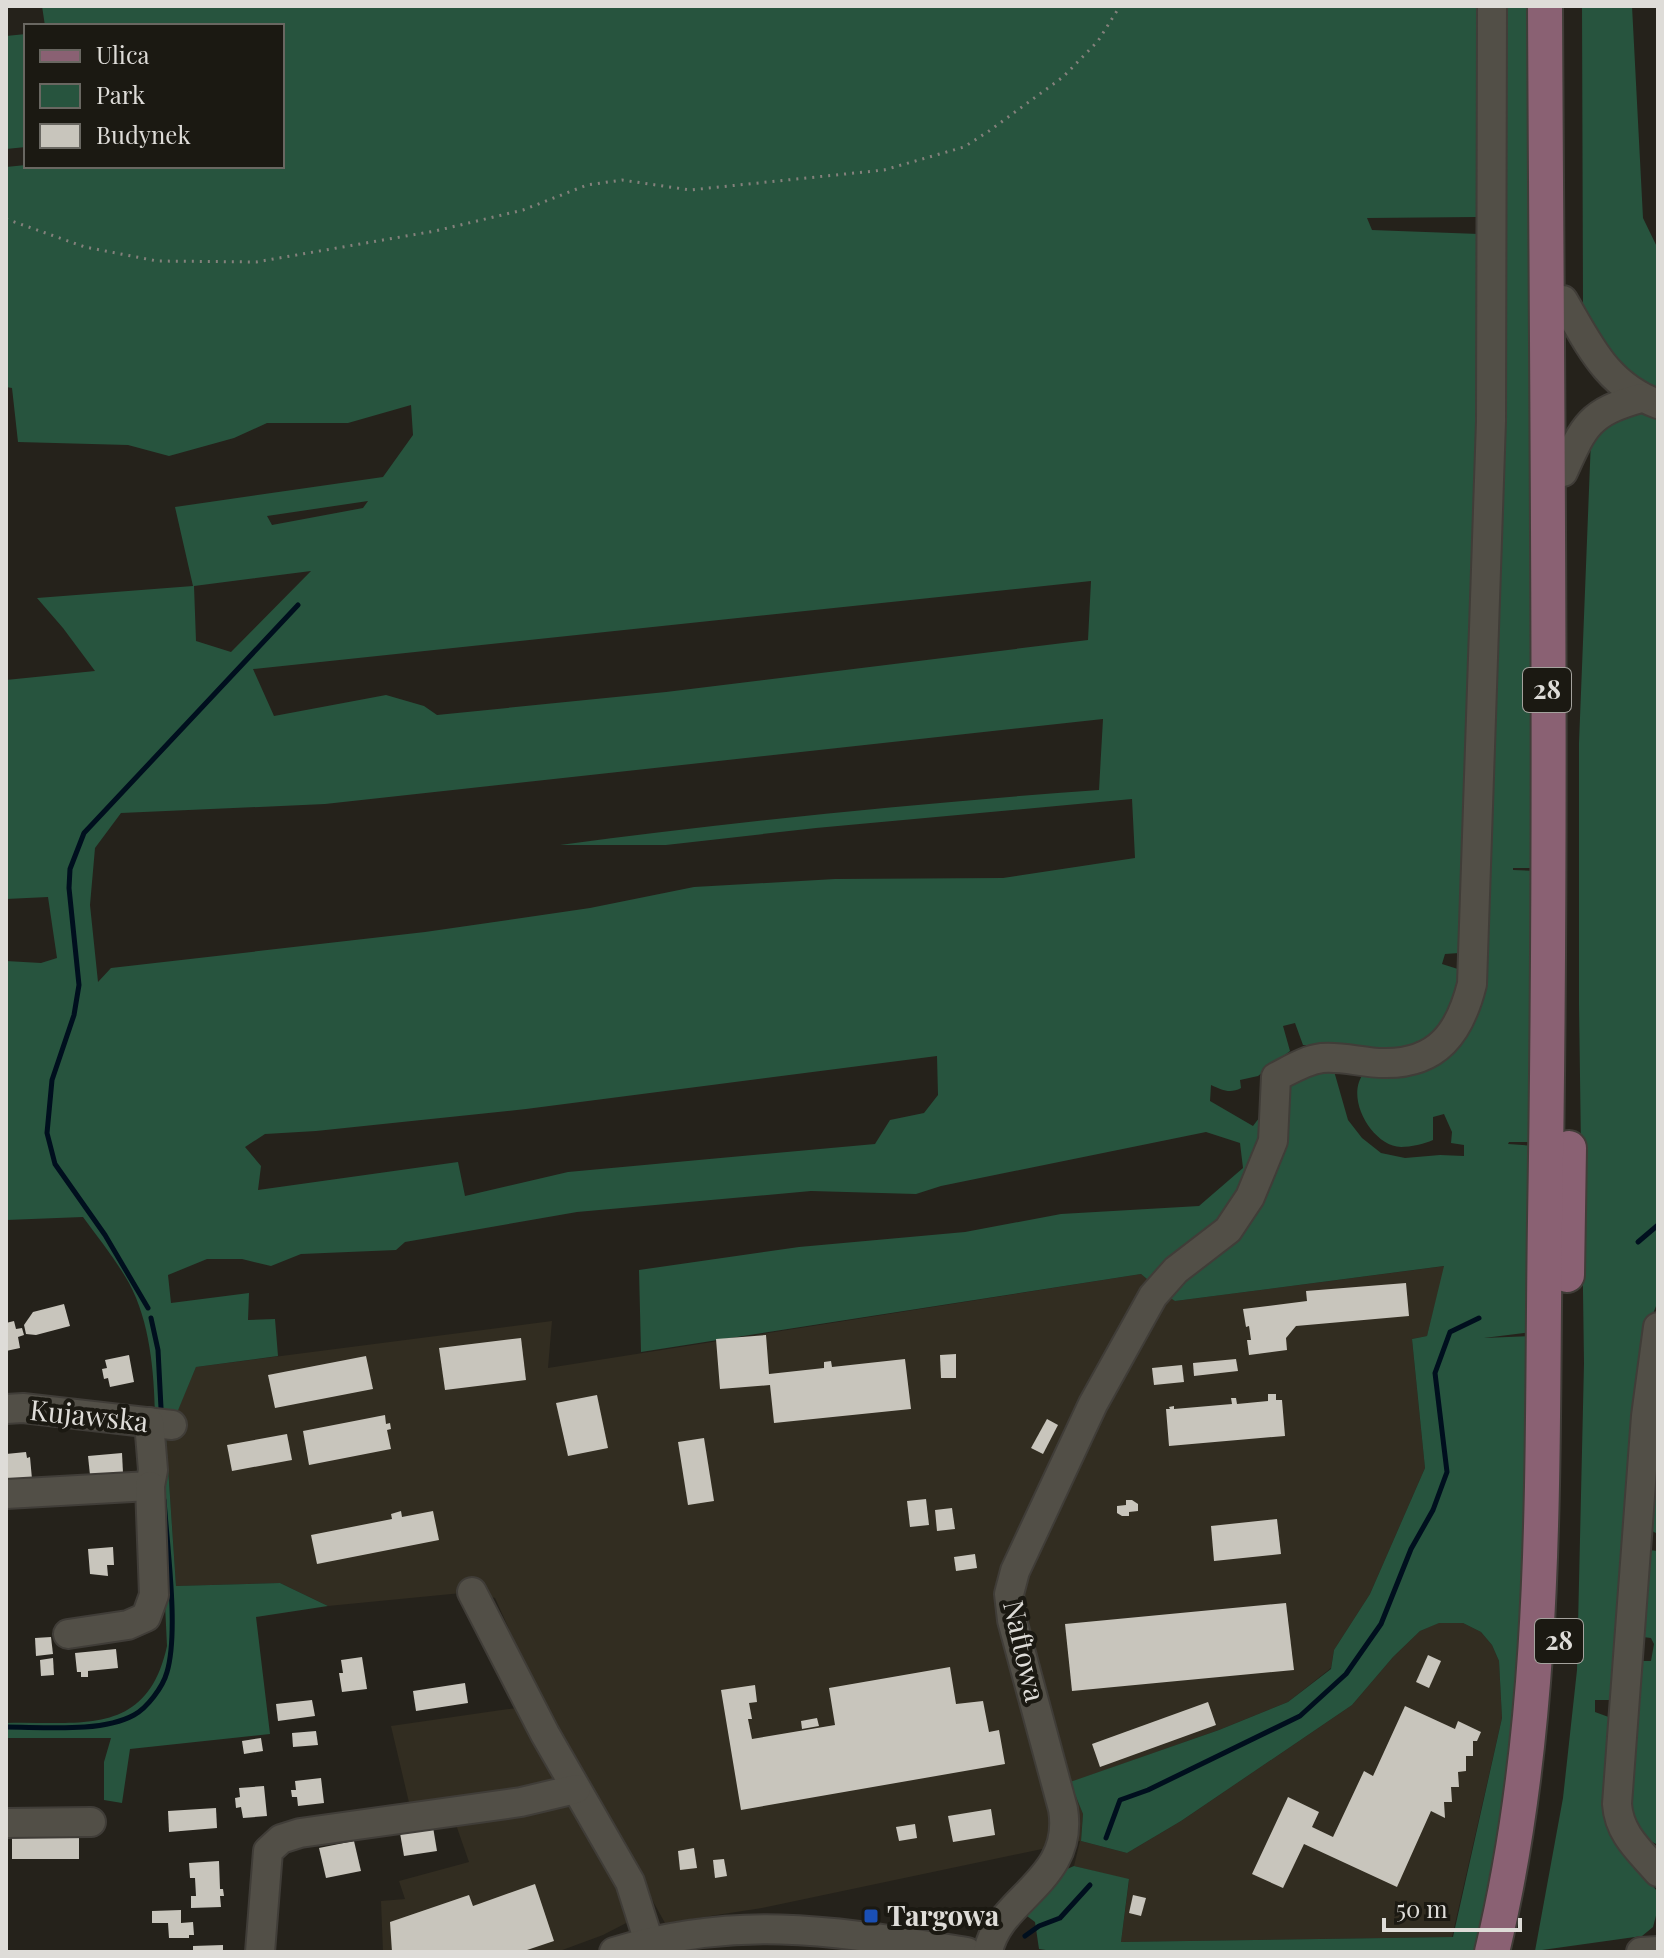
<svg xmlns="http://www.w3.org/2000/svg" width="1664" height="1958" font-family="'Playfair Display',serif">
	<rect width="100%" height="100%" fill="#25221b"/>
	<g fill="#322d21">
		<path d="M1445,1266L1427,1336L1412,1339L1425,1468L1370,1594L1334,1650L1331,1668L1288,1702L1219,1730L1071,1782L1083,1814L1081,1841L1127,1853L1181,1821L1352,1705L1393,1657L1420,1631L1438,1623H1463L1481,1632L1492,1645L1499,1661L1502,1718L1452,1937L1121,1942L1129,1880L1074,1866L1080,1841L762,1908L665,1923L611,1826L556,1733L495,1598L472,1592L328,1606L280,1583L176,1586L166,1437L196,1367L552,1321L548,1368L1141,1274L1175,1301Z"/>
		<path d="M516,1708L529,1736L611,1863L632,1920L603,1935L557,1952H383L381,1901L405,1899L399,1881L469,1862L454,1819L411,1811L391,1726Z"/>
	</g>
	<g fill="#27543e" fill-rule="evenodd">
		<path d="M42,6H1485L1478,217L1367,218L1372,230L1479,234L1484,238L1459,953L1445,954L1442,964L1461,970C1455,995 1449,1025 1426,1041C1407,1055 1329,1046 1303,1045L1295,1023L1283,1026L1290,1051L1258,1076L1240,1080L1241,1088C1230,1094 1222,1090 1211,1085L1210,1101L1253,1126L1262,1114L1267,1133L1236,1207L1153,1284L1141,1274L641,1352L639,1270L799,1247L965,1232L1061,1214L1199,1206L1243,1168L1240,1143L1206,1132L941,1186L916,1194L811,1191L577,1212L405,1242L396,1250L301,1254L271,1266L242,1259H207L168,1275L171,1303L249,1293L248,1320L275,1319L278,1356L196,1367L174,1420L155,1415C154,1371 150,1322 129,1283C116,1260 99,1239 83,1217L6,1220V961L41,963L57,958L48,897L6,899V680L95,671L63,628L37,598L193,586L175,507L383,477L413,435L411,405L348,423H267L234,438L169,456L128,445L18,442L12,388L6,387V167L26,165L282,166V26H45ZM368,501L363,508L272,525L267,516ZM311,571L231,652L196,641L194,586ZM1091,581L1088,640L666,692L437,715L424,706L386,695L274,716L253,669ZM1103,719L1099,790C919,803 739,821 560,845H666L816,828L1132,799L1135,858L1003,878L835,879L694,887L590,908L425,932L111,968L98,982L90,905L95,848L121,813L325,804ZM937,1056L938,1095L924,1113L890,1120L875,1144L568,1172L465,1196L458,1162L258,1190L261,1166L245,1147L265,1134L316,1131L526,1109Z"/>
		<path d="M1504,6H1535L1536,868H1513V870L1537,871L1536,1142H1509L1508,1144L1535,1146L1533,1332L1484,1338L1533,1336L1525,1663L1481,1952H1059L1039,1949L1035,1922L1027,1916L1034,1909V1902L1060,1872L1074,1866L1129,1879L1121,1942L1453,1937L1502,1718L1499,1661L1492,1645L1481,1632L1463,1623H1439L1420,1631L1393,1657L1352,1705L1181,1821L1127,1853L1081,1841L1083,1814L1070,1782L1219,1730L1288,1702L1331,1669L1334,1650L1370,1594L1425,1468L1412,1339L1427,1336L1444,1266L1175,1301L1166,1295L1223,1245L1282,1091C1297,1079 1314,1070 1334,1071L1348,1120L1362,1138L1381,1153L1405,1158L1440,1155L1464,1156V1145L1451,1143L1452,1132L1444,1114L1433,1117V1140C1424,1144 1411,1147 1401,1147C1372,1146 1344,1097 1364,1073C1374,1076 1385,1074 1395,1074C1438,1072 1460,1051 1477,1014Z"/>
		<path d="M1582,6H1632L1643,218L1658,249V390L1620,370L1594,340L1583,304Z"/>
		<path d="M26,34V147L6,149V36Z"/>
		<path d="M1632,411L1658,415V1301L1649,1324L1616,1700H1595V1712L1614,1719L1603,1813L1613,1840L1657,1891L1658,1908L1653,1927L1642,1936L1535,1951L1563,1798L1577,1670L1584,1363L1579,1005V743L1591,439L1605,423Z"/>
		<path d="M166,1437L176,1586L280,1583L328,1606L256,1617L270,1734L130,1749L122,1803L104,1800V1762L111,1738H6V1723C80,1721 147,1738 167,1646L157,1438Z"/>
		<path d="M1658,1478V1534L1648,1529L1652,1488Z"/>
		<path d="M1649,1550L1658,1551V1845C1643,1839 1636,1824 1631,1809L1636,1697L1642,1661H1651L1654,1644L1651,1638L1643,1637Z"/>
	</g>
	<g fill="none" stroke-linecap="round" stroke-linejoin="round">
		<g stroke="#000f1e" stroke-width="5">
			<path d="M1638,1242L1658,1225"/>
			<path d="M148,1308L105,1235L55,1164L47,1133L52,1080L74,1015L79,985L69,888L70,869L84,833L298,605"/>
			<path d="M151,1318L158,1350L161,1408"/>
			<path d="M6,1727C43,1727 101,1733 134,1715C147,1708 163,1687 167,1672C179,1631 167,1546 164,1500"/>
			<path d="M1106,1838L1120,1800L1148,1790L1300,1716L1346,1674L1381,1624L1411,1549L1433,1510L1447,1472L1435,1373L1450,1332L1479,1318"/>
			<path d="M1025,1936L1039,1926L1060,1918L1090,1885"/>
		</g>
	</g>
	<g fill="#c8c5bc">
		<path d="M1406,1283L1409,1316L1296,1326L1286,1338L1287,1350L1249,1355L1247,1340H1251L1249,1326L1246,1327L1243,1309L1307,1301L1306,1291Z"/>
		<path d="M64,1304L70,1326L36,1335L26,1334L24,1325L33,1312Z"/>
		<path d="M14,1321L16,1329L22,1328L24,1335L18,1337L20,1348L6,1351V1323Z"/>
		<path d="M766,1335L769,1374L824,1368V1362L831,1361L832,1367L905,1359L911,1409L774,1423L770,1385L720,1389L716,1339Z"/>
		<path d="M521,1338L526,1380L445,1390L439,1348Z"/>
		<path d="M956,1354V1378H941L940,1355Z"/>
		<path d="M129,1355L134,1382L110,1387L108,1378L104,1379L102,1369L107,1368L105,1360Z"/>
		<path d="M366,1356L373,1389L275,1408L268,1375Z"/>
		<path d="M1236,1359L1238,1371L1194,1376L1193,1363Z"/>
		<path d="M1182,1365L1184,1382L1154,1385L1152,1368Z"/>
		<path d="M1268,1394H1276V1400H1282L1285,1436L1169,1446L1166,1409H1170L1169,1407L1174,1406V1409L1232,1404L1231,1398H1236L1237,1404L1268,1401Z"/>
		<path d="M597,1395L608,1448L568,1456L556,1403Z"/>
		<path d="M385,1415L386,1424L390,1423L391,1429L387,1430L391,1449L309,1465L303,1431Z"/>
		<path d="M1047,1419L1058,1425L1043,1454L1031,1448Z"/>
		<path d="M287,1434L292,1460L232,1471L227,1445Z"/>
		<path d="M704,1438L714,1501L688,1505L678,1442Z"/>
		<path d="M26,1452L27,1458L30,1457L32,1479L6,1482V1454Z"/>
		<path d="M122,1453L123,1473L90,1475L88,1456Z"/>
		<path d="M926,1499L929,1525L910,1527L907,1501Z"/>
		<path d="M1126,1500H1132L1138,1504V1511L1129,1512V1516H1122L1117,1513V1506L1126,1505Z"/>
		<path d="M952,1508L955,1529L937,1531L935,1510Z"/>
		<path d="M401,1511L402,1517L433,1511L439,1540L317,1564L311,1535L392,1519L391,1514Z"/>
		<path d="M1277,1519L1281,1554L1214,1561L1211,1526Z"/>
		<path d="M113,1547L114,1565H107L108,1576L90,1574L88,1549Z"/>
		<path d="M975,1554L977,1568L956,1571L954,1557Z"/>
		<path d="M1286,1603L1294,1670L1072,1691L1065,1624Z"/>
		<path d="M51,1637L53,1654L36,1656L35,1638Z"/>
		<path d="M116,1649L118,1668L88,1671V1677H81V1672H77L75,1653Z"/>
		<path d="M1428,1655L1441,1661L1429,1688L1416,1682Z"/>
		<path d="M362,1657L367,1689L342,1692L339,1673H343L341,1660Z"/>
		<path d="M53,1658L54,1675L41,1676L40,1660Z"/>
		<path d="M950,1667L956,1704L983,1701L989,1732L999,1730L1005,1764L741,1810L721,1690L755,1685L757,1702L749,1703L752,1719H748L752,1739L835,1725L829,1688Z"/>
		<path d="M465,1683L468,1703L416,1711L413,1691Z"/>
		<path d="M312,1700L315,1716L278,1721L276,1704Z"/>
		<path d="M1208,1702L1216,1725L1100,1767L1092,1744Z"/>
		<path d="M1405,1706L1455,1729L1458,1721L1481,1732L1477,1741H1473V1756H1466V1771L1458,1772L1459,1787H1451L1452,1802H1444L1445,1818L1431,1811L1397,1887L1304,1844L1283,1888L1252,1874L1288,1797L1319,1812L1312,1827L1333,1837L1364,1771L1373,1776Z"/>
		<path d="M817,1718L819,1726L802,1729L801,1721Z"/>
		<path d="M316,1731L318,1745L293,1747L292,1733Z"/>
		<path d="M261,1738L263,1751L244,1754L242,1741Z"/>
		<path d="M321,1778L324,1803L298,1806L297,1797H292L291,1790H296L295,1781Z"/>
		<path d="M264,1786L267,1816L243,1818L241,1807L236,1808L235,1798L240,1797L239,1788Z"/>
		<path d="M216,1808L217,1828L169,1832L168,1811Z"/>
		<path d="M991,1809L995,1835L953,1842L948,1816Z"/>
		<path d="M915,1824L917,1838L899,1841L896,1827Z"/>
		<path d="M433,1827L437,1851L404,1856L400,1833Z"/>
		<rect x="12" y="1831" width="67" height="28"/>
		<path d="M354,1841L361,1871L326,1878L319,1848Z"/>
		<path d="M694,1848L697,1868L680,1870L678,1851Z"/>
		<path d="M724,1859L727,1876L715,1878L713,1860Z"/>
		<path d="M219,1861L220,1889H223L224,1896H220L221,1907L191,1908V1896H196L195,1878H190L189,1863Z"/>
		<path d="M535,1884L554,1941L521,1952H392L390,1922L469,1895L473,1906Z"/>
		<path d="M1133,1895L1146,1898L1141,1916L1129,1913Z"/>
		<path d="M181,1910V1923L193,1922L194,1935H189V1938H169L168,1923H152V1911Z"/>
		<path d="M223,1945V1952H193V1946Z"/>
	</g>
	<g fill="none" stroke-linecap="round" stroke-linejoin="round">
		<defs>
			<g id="minor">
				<path d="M1563,300C1589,344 1606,385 1658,404"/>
				<path d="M1563,472C1584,425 1590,412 1641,398"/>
				<path d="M1658,1327L1646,1416L1617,1804C1619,1834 1640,1851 1658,1872"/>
				<path d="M6,1409L23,1408L172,1425"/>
				<path d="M6,1494L150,1486L153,1470L149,1422"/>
				<path d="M472,1592L545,1734L630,1882L649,1942"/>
				<path d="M68,1634L128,1625L146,1617L154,1595L150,1486"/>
				<path d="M6,1823L91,1822"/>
				<path d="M260,1952L268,1851L281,1839L300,1833L521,1802L576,1789"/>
				<path d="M614,1952C742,1913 839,1932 967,1952"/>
				<path d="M988,1952C998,1898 1075,1881 1063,1809L1012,1620L1009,1594L1015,1571L1093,1404L1153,1296L1176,1270L1228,1230L1250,1197L1273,1141L1276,1077C1290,1070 1305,1060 1322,1058C1342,1056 1363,1063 1384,1063C1438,1064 1460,1032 1472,984L1491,421L1492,6"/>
				<path d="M1641,1952L1658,1951"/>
			</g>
			<g id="major">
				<path d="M1567,1275L1569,1148"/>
				<path d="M1492,1952C1550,1712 1541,1466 1545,1221C1552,816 1547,411 1545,6"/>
			</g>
		</defs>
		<use href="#minor" stroke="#403d38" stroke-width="32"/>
		<use href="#major" stroke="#403d38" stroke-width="38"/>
		<path stroke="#84817c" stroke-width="3" stroke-dasharray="2 6" stroke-linecap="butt" d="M6,219L85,247L157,261L256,262L435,231L523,210L587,185L622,180L690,190L884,170L964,147L989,131L1063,77L1098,41L1120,6"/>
		<use href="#minor" stroke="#524f47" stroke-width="28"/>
		<use href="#major" stroke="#8a6173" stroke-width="34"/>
	</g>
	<rect fill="#1a4fb4" stroke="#1b1912" stroke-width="3" x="863" y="1908" width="16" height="16" rx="4"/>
	<g text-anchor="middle" stroke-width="8" stroke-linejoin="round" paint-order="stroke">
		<g fill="#1b1912" stroke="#a4a29d" stroke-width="2">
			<rect x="1523" y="668" width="48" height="44" rx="6"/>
			<rect x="1535" y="1619" width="48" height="44" rx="6"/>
		</g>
		<g font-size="26" font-weight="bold" fill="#dedcd8">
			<text x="1547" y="699">28</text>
			<text x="1559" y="1650">28</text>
		</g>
		<g font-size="28" fill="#dedcd8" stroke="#1b1912">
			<text transform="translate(89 1416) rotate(6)" y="10">Kujawska</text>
			<text transform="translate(1024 1651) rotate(77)" y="10">Naftowa</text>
		</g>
		<g font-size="28" font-weight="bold" fill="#dedcd8" stroke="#1b1912" text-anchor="start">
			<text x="887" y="1926">Targowa</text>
		</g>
	</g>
	<rect width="1664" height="1958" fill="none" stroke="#dedcd8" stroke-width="16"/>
	<rect x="24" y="24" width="260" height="144" fill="#1b1912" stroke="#696761" stroke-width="2"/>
	<rect x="40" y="50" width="40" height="12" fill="#8a6173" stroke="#696761" stroke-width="2"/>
	<text x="96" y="64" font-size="24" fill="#dedcd8">Ulica</text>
	<rect x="40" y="84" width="40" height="24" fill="#27543e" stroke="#696761" stroke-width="2"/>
	<text x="96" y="104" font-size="24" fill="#dedcd8">Park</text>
	<rect x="40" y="124" width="40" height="24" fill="#c8c5bc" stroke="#696761" stroke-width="2"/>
	<text x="96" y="144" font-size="24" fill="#dedcd8">Budynek</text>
	<path d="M1384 1918v12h136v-12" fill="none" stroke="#dedcd8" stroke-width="4"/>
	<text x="1396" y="1918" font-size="24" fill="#dedcd8" stroke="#1b1912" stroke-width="6" paint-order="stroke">50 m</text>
</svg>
